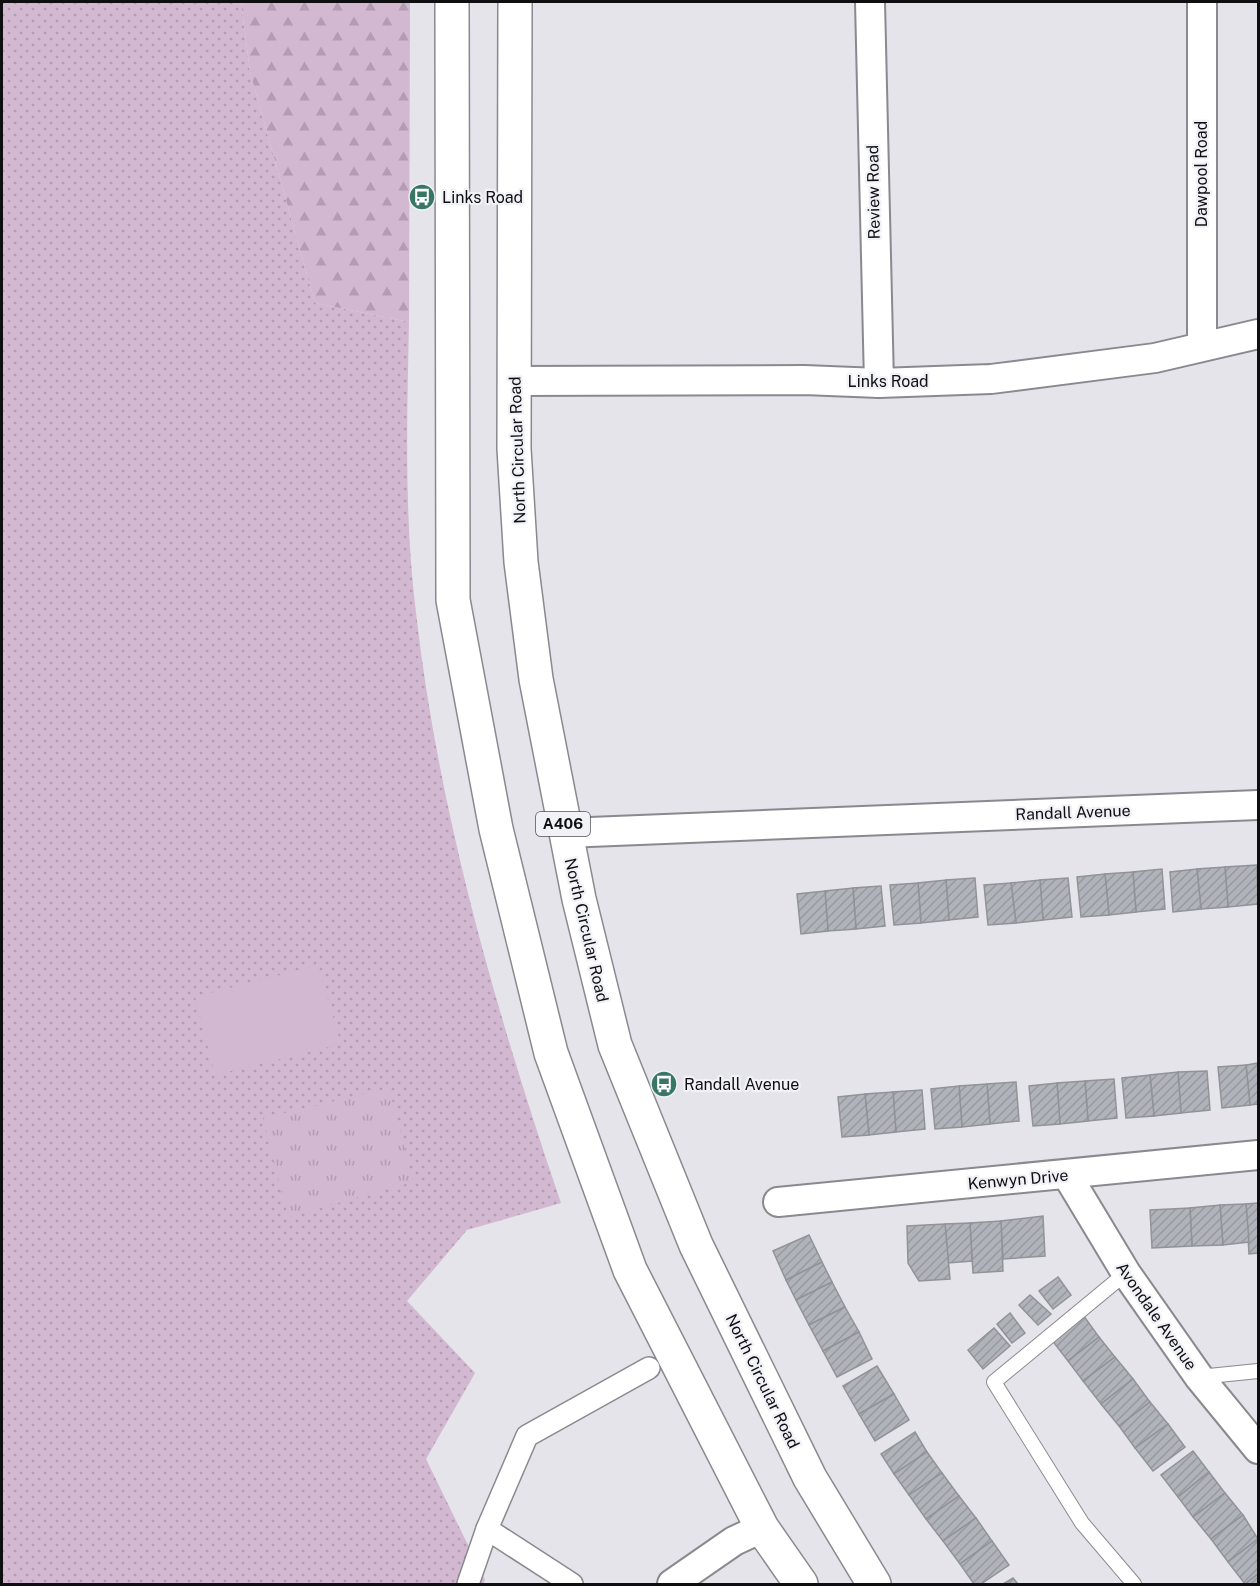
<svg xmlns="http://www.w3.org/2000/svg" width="1260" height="1586" font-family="'Public Sans',sans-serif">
	<defs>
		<pattern id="grass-dots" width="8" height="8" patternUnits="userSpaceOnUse" patternTransform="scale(1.5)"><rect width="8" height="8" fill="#d2b8d0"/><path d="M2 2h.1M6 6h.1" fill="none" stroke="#b39db2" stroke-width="1.8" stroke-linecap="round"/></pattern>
		<pattern id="forest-firs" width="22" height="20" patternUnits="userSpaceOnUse" patternTransform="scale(1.5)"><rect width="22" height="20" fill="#d2b8d0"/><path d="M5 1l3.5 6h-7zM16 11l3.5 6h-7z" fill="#b39db2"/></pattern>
		<pattern id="park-tufts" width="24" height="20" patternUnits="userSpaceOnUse" patternTransform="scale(1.5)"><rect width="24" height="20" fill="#d2b8d0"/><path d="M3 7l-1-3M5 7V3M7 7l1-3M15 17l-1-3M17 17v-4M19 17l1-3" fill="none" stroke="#b39db2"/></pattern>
		<pattern id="building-hatch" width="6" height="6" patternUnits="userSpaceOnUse" patternTransform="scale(1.5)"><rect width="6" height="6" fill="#b0b3b9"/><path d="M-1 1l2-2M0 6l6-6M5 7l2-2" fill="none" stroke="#96999e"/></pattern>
	</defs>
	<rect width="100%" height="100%" fill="#e4e4ea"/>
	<path fill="url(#grass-dots)" d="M2,2H241L250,72L315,303L409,322C407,419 404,516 416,613C439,814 496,1012 561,1203L467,1230L407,1301L475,1373L426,1459L485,1580L483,1584H2Z"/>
	<path fill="url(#forest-firs)" d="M241,2H410L409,322L315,303L250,72Z"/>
	<path fill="url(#park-tufts)" d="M389,1088L413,1182L288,1217L263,1118Z"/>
	<path fill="#d2b8d0" d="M318,965L341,1044L215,1075L195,997Z"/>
	<g fill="url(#building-hatch)" stroke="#909398" stroke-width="1.5">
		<path d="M1257,865L1258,904L1228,907L1225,867Z"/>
		<path d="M1225,867L1228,907L1201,909L1197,869Z"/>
		<path d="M1162,869L1165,909L1136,912L1133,872Z"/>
		<path d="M1197,869L1201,909L1173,912L1170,872Z"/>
		<path d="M1133,872L1136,912L1109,915L1105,874Z"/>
		<path d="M1105,874L1109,915L1081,917L1077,877Z"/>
		<path d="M975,878L978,917L949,920L946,880Z"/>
		<path d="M1068,878L1072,917L1043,920L1040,880Z"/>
		<path d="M946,880L949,920L921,923L918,883Z"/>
		<path d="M1040,880L1043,920L1016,923L1011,883Z"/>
		<path d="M918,883L921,923L894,925L890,885Z"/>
		<path d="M1011,883L1016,923L988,925L984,885Z"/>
		<path d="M881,886L885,926L856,929L853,888Z"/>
		<path d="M853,888L856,929L828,931L825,891Z"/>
		<path d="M825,891L828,931L801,934L797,894Z"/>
		<path d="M1258,1063V1104L1250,1105L1246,1065Z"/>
		<path d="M1246,1065L1250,1105L1222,1108L1218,1067Z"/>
		<path d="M1207,1071L1210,1110L1181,1113L1178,1072Z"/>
		<path d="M1178,1072L1181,1113L1154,1116L1150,1075Z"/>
		<path d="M1150,1075L1154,1116L1126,1118L1122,1078Z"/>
		<path d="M1114,1079L1117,1118L1088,1121L1085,1081Z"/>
		<path d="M1085,1081L1088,1121L1060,1124L1057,1083Z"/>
		<path d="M1016,1082L1019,1121L990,1124L987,1084Z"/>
		<path d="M1057,1083L1060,1124L1033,1126L1029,1086Z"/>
		<path d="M987,1084L990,1124L962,1127L959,1086Z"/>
		<path d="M959,1086L962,1127L935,1129L931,1089Z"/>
		<path d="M922,1090L925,1129L896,1132L893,1092Z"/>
		<path d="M893,1092L896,1132L869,1135L865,1094Z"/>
		<path d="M865,1094L869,1135L842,1137L838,1097Z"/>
		<path d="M1258,1203V1253L1249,1254L1246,1204Z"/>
		<path d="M1246,1204L1249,1242L1223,1245L1220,1205Z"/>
		<path d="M1220,1205L1223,1245L1192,1246L1190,1208Z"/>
		<path d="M1190,1208L1192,1246L1152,1248L1150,1210Z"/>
		<path d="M1043,1216L1045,1256L1003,1259L1001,1221Z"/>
		<path d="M1001,1221L1003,1271L973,1273L970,1223Z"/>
		<path d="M970,1223L972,1261L948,1263L945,1224Z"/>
		<path d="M945,1224L950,1279L919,1281L908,1263L907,1226Z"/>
		<path d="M809,1235L822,1262L786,1280L773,1251Z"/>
		<path d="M822,1262L832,1282L796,1300L786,1280Z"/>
		<path d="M1058,1277L1071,1295L1053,1309L1039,1291Z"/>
		<path d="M832,1282L845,1307L809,1325L796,1300Z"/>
		<path d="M1030,1295L1051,1314L1038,1325L1019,1305Z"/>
		<path d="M845,1307L859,1332L823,1351L809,1325Z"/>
		<path d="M1010,1313L1025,1333L1012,1343L997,1324Z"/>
		<path d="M1083,1315L1099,1337L1068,1361L1051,1339Z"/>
		<path d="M994,1328L1010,1346L983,1369L968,1350Z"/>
		<path d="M859,1332L872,1359L837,1377L823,1351Z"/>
		<path d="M1099,1337L1115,1357L1083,1381L1068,1361Z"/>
		<path d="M1115,1357L1133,1379L1101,1404L1083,1381Z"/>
		<path d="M877,1366L894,1394L859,1414L843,1386Z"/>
		<path d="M1133,1379L1150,1402L1119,1426L1101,1404Z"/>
		<path d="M894,1394L909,1420L875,1441L859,1414Z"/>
		<path d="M1150,1402L1168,1424L1135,1448L1119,1426Z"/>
		<path d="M1168,1424L1185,1447L1153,1471L1135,1448Z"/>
		<path d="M915,1432L927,1452L894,1474L881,1454Z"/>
		<path d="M1193,1451L1209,1472L1178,1497L1161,1475Z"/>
		<path d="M927,1452L942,1473L909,1495L894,1474Z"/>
		<path d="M1209,1472L1225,1493L1193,1517L1178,1497Z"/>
		<path d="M942,1473L959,1496L926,1519L909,1495Z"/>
		<path d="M1225,1493L1243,1515L1211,1539L1193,1517Z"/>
		<path d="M959,1496L976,1518L943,1541L926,1519Z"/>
		<path d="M1243,1515L1258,1539L1228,1562L1211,1539Z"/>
		<path d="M976,1518L992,1541L960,1564L943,1541Z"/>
		<path d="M1258,1539V1574L1245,1584L1228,1562Z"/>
		<path d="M992,1541L1009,1565L981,1584H974L960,1564Z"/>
		<path d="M1258,1574V1584H1245Z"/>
		<path d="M1013,1578L1018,1584H1003Z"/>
	</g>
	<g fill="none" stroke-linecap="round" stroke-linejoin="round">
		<defs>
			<g id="service">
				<path d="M1126,1273L994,1382L1082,1523L1134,1584"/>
				<path d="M1199,1377L1258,1371"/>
			</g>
			<g id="pedestrian">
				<path d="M487,1529L527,1436L649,1368"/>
				<path d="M468,1584L487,1529L572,1584"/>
			</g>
			<g id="minor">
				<path d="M870,2L879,383"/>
				<path d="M1202,2V346"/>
				<path d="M514,381L804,380L879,383L991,379L1155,358L1258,334"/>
				<path d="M565,833L1258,805"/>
				<path d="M1067,1175L1126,1273L1199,1377L1258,1449"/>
				<path d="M778,1202L1258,1155"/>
				<path d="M672,1584L734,1541L762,1528"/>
			</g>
			<g id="trunk">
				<path d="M452,2L453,600L496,829L551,1053L630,1270L762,1528L801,1584"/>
				<path d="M515,2L514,449L521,562L536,679L579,899L615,1045L696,1245L810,1478L874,1584"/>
			</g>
		</defs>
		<use href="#service" stroke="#89898f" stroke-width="16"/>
		<use href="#pedestrian" stroke="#89898f" stroke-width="24"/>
		<use href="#minor" stroke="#89898f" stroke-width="32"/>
		<use href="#trunk" stroke="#89898f" stroke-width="36"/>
		<use href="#service" stroke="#fff" stroke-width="14"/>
		<use href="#pedestrian" stroke="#fff" stroke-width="21"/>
		<use href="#minor" stroke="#fff" stroke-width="28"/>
		<use href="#trunk" stroke="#fff" stroke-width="33"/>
	</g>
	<defs>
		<symbol id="bus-disc" viewBox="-11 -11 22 22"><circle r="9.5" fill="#387764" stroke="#f1f1f8"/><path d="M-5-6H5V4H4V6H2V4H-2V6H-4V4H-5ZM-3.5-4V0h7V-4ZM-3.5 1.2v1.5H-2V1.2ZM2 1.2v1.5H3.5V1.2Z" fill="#fff"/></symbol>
	</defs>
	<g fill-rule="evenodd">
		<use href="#bus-disc" x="407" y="182" width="30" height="30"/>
		<use href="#bus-disc" x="649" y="1069" width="30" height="30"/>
	</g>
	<g text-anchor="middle" stroke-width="4.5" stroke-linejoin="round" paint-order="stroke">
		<rect fill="#f1f1f8" stroke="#535356" stroke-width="1.5" x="536" y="812" width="54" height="24" rx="4.5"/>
		<g font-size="15" font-weight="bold" fill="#0f0f11">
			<text x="563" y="829">A406</text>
		</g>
		<g font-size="16" fill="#0f0f11" stroke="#f1f1f8">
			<text transform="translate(1201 174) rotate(-90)" y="6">Dawpool Road</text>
			<text transform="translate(873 192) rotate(-91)" y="6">Review Road</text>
			<text x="888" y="387">Links Road</text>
			<text transform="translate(517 450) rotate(-92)" y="6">North Circular Road</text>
			<text transform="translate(1073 812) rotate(-2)" y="6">Randall Avenue</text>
			<text transform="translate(587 930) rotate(77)" y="6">North Circular Road</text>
			<text transform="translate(1018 1179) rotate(-5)" y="6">Kenwyn Drive</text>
			<text transform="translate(1157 1316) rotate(55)" y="6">Avondale Avenue</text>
			<text transform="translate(763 1381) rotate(64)" y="6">North Circular Road</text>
		</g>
		<g font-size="16" fill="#0f0f11" stroke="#f1f1f8" text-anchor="start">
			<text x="442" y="203">Links Road</text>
			<text x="684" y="1090">Randall Avenue</text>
		</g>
	</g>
	<rect width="1260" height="1586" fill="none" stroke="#0f0f11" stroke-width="6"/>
</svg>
